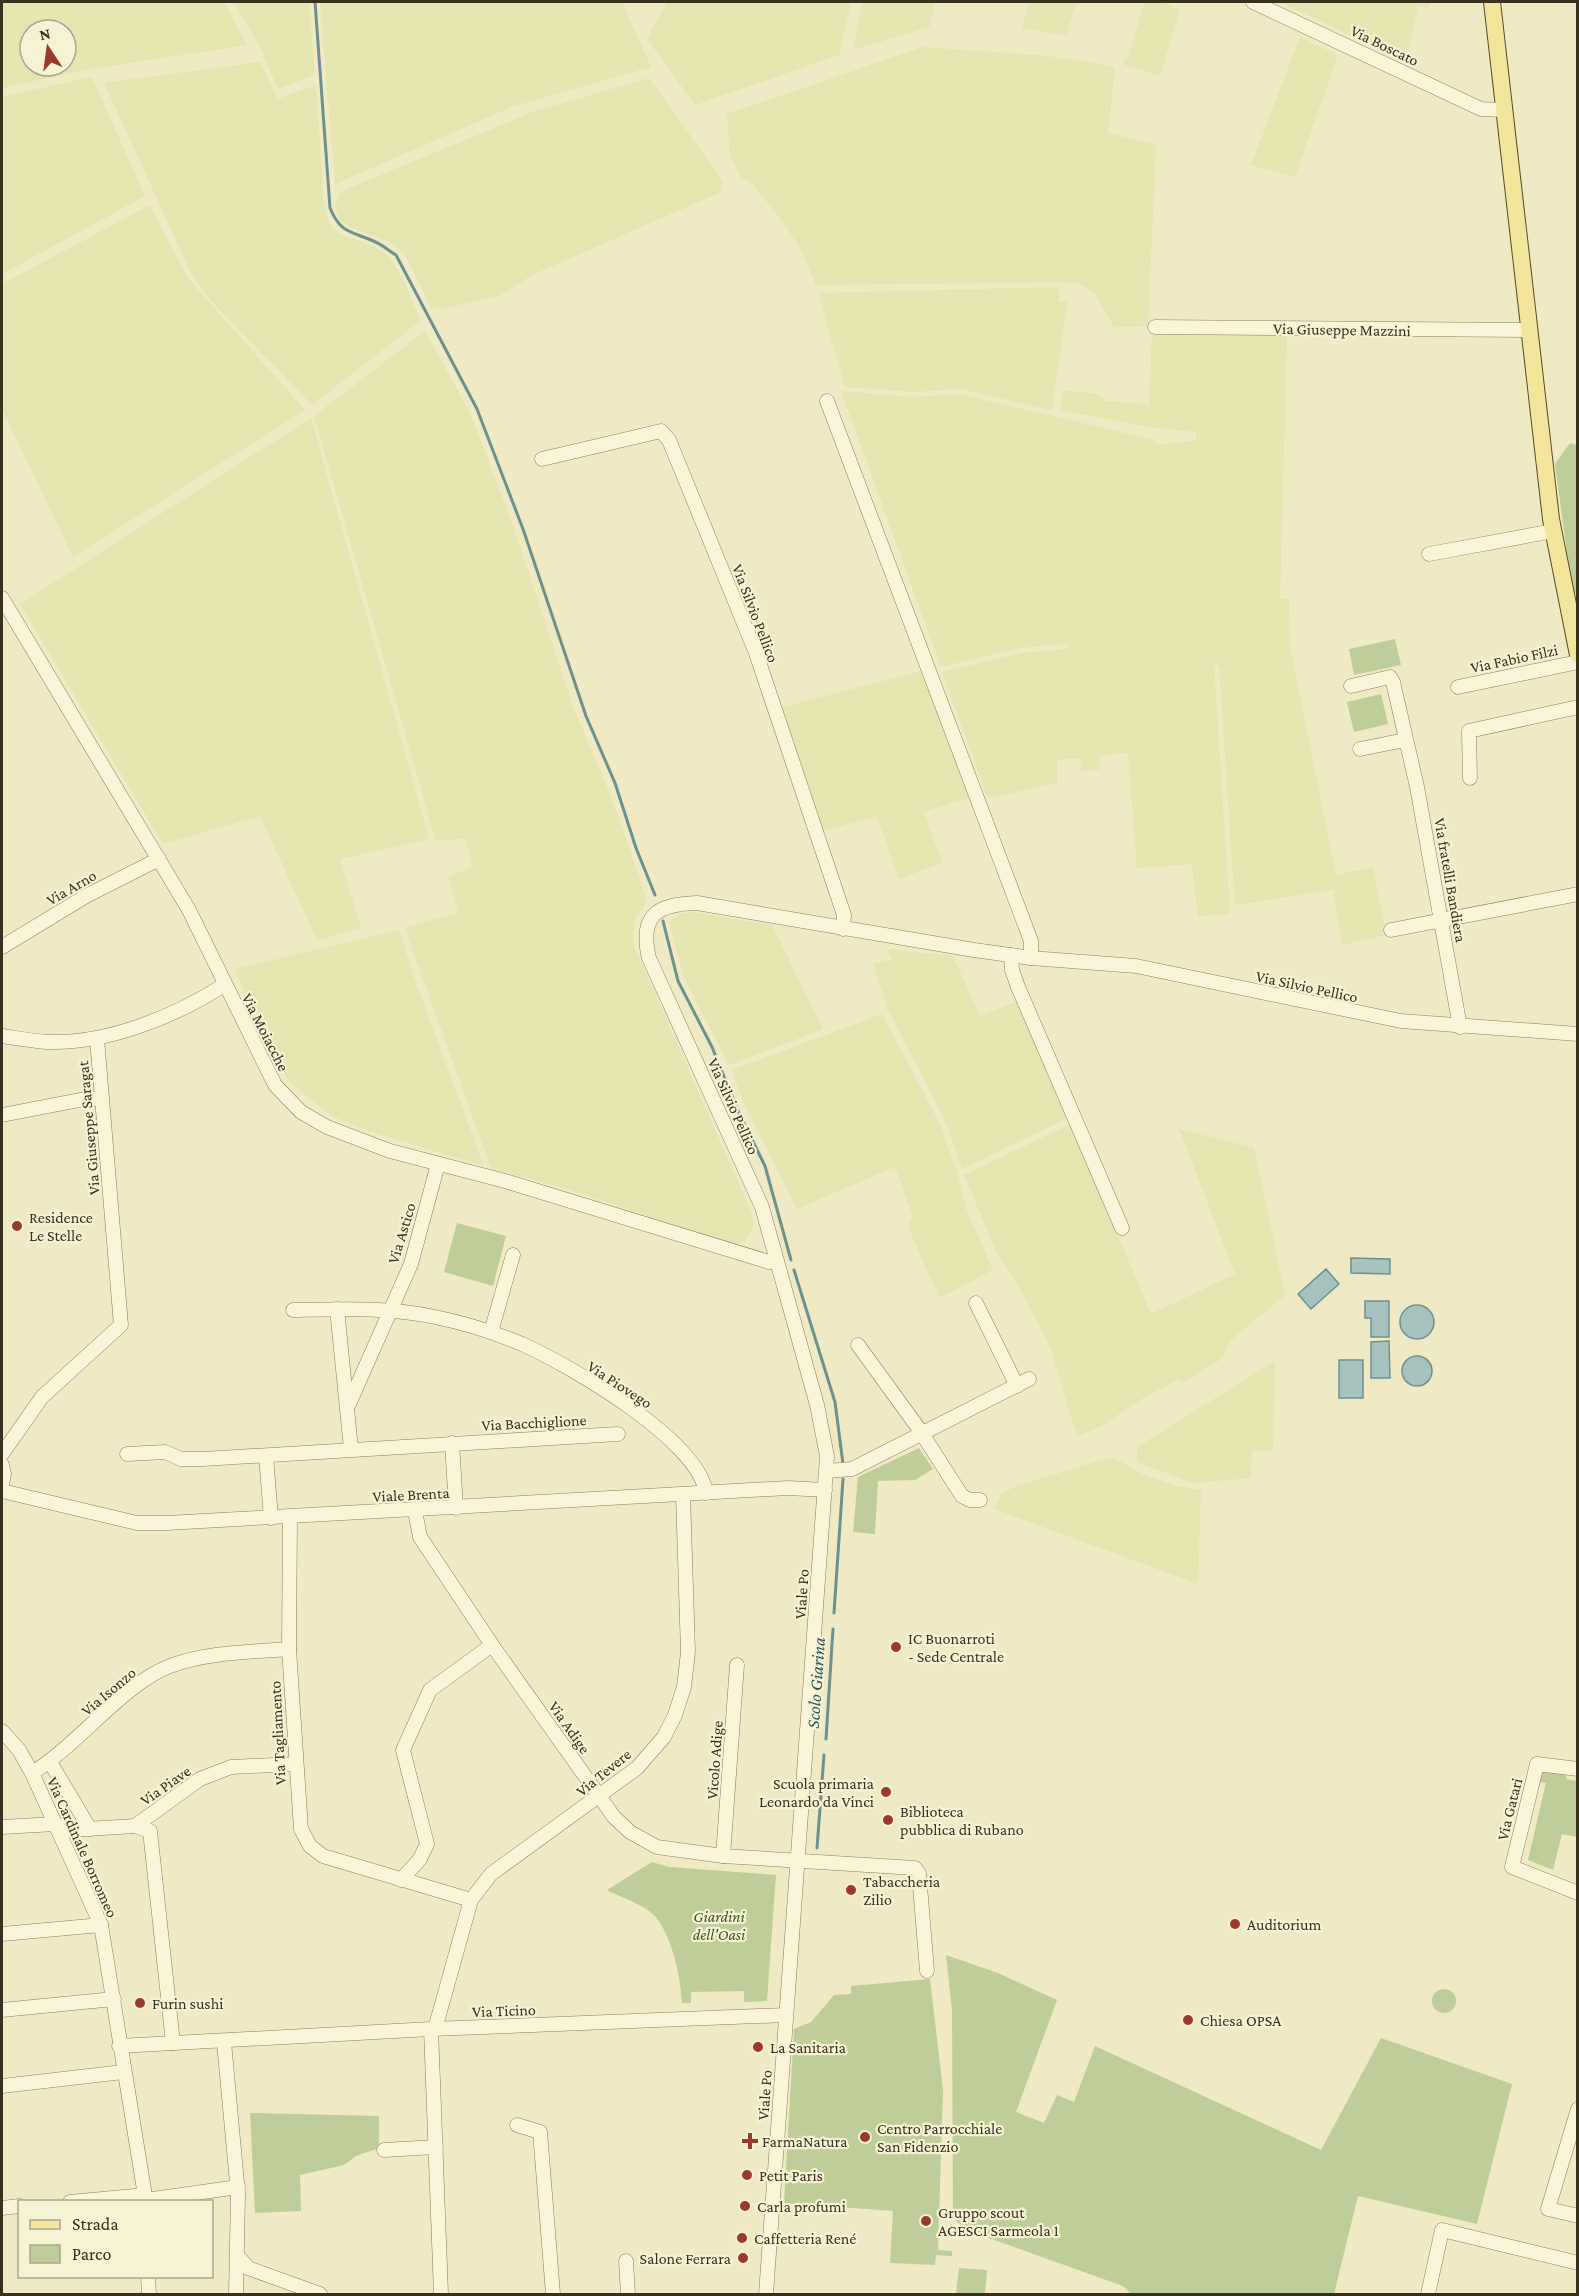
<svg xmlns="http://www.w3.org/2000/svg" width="1579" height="2296" font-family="'Crimson Pro',serif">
	<rect width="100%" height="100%" fill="#efe9c4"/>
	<g fill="#e5e5b1" fill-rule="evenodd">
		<path d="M2,2H224L247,45L90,69L2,88ZM30,30H66V66H30Z"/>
		<path d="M234,2H309L315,75L278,89L260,47Z"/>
		<path d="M320,2H622L651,67L514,106L335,184Z"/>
		<path d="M667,2H851L839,55L695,105L647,39Z"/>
		<path d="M862,2H935L929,27L853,50Z"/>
		<path d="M1030,2H1077L1066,35L1022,28Z"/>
		<path d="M1145,2H1159L1180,9L1160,76L1122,64L1128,57Z"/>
		<path d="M1280,2H1431L1429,8L1418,6L1406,62Z"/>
		<path d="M1300,37L1338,55L1295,177L1251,165Z"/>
		<path d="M923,47L1048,56L1115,67L1108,133L1156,145L1148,326L1114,327L1094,292L1076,282L816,285L800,248L781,219L752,184L741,177L730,156L727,114Z"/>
		<path d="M260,62L278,99L316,85L324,204L329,222L337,233L376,247L389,257L404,280L420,321L312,405L210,300L191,273L104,83Z"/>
		<path d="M92,77L145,196L2,274V97Z"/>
		<path d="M649,78L723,181L721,192L532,275L501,295L441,309L430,306L405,254L389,242L350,227L339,218L335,206L339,194L349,188L533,112Z"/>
		<path d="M150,205L187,277L305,410L73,557L2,409V284Z"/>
		<path d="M1059,287V302H1067L1052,410L960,389L913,392L845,387L818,293Z"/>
		<path d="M425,331L470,413L511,520L574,709L614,804L647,901L634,921L633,944L751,1211L754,1225L745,1241L732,1244L567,1189L491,1168L411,946L405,928L458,913L448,877L472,867L466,838L436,841L314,416Z"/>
		<path d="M1287,334L1280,599L1289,598L1290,647L1336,875L1373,867L1386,935L1342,945L1333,890L1235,905L1219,665L1214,666L1230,914L1198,916L1192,864L1137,868L1128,753L1099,755L1100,769L1082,771L1080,758L1057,760V783L988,798L942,672L1022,653L1068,649V644L1020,648L941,667L841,391L912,397L959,394L1150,439L1159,445L1196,440V432L1149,427L1060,410L1063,390L1097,394L1106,401L1149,404L1152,335Z"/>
		<path d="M311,418L429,839L340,859L361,928L317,940L260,816L163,844L20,604Z"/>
		<path d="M925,670L971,797L924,812L942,863L899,879L877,816L822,831L780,708Z"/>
		<path d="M693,912L772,925L823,1029L729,1065L684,978L669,922L680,914Z"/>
		<path d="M399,930L417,986L484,1166L368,1131L332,1116L291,1083L270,1052L235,969Z"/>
		<path d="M887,949L953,956L980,1016L1019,1001L1068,1118L962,1169L944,1119L887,1007L873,964L892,960Z"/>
		<path d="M882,1014L939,1122L957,1173L965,1206L993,1270L939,1298L908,1227L913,1216L895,1167L797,1209L744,1104L732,1070Z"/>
		<path d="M1071,1124L1151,1314L1235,1274L1179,1129L1254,1148L1285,1295L1230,1341L1223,1358L1183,1383L1179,1379L1143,1398L1103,1425L1079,1436L1075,1430L1051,1349L1015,1279L998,1256L964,1175Z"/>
		<path d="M1275,1361L1273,1450L1252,1451L1251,1478L1193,1483L1137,1462V1447Z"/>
		<path d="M1112,1457L1142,1474L1176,1486L1201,1490L1198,1584L994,1509L1001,1494L1016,1486Z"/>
	</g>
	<g fill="#bfce98">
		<path d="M1570,443L1577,445V594L1572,590L1555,464Z"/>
		<path d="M1395,639L1401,665L1354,675L1349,649Z"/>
		<path d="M1381,694L1388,724L1354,732L1347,702Z"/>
		<path d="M457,1223L506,1236L493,1286L444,1272Z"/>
		<path d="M919,1448L933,1469L915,1480L878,1481L875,1534L853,1532L858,1477Z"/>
		<path d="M1542,1769L1567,1772L1566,1779L1577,1781V1837L1562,1834L1553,1870L1528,1860L1546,1783L1539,1782Z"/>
		<path d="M652,1862L669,1867L776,1875L767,2001L744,2002V1991L691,1992V2003H682C681,1978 671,1927 649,1911C637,1902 620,1897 607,1890Z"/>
		<path d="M946,1955L998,1973L1057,2000L1016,2112L1044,2123L1057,2095L1074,2102L1095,2046L1321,2150L1381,2038L1512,2084L1477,2224L1358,2196L1334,2294H1131L1123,2286L972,2232L956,2221L953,2208L952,2010Z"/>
		<path d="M930,1979L943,2090L938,2250L952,2251V2256L936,2255L935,2265L890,2263L893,2211L784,2203L794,2029L811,2022L834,1995L851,1994V1986Z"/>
		<circle cx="1444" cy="2001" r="12"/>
		<path d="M250,2113L379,2116V2148L356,2156L344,2165L300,2175L301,2211L255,2213Z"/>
		<path d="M959,2268L987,2270L985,2294H956Z"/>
	</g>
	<g fill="#a6c2be" stroke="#6d918e" stroke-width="1.5">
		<path d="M1351,1258L1390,1259V1274L1351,1273Z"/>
		<path d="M1326,1269L1339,1284L1311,1309L1298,1294Z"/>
		<path d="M1365,1301H1389V1337H1371V1318H1365Z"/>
		<circle cx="1417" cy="1322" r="17"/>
		<path d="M1389,1341L1390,1378H1371V1342Z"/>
		<circle cx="1417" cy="1371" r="15"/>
		<rect x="1339" y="1360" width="24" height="38"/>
	</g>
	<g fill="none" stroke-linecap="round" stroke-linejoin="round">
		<g stroke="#6d918e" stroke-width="3">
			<path d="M315,2L330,208C340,232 349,231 371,240C380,243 388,250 396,255L477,409L523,529L586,716L615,783L636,848L655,895"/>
			<path d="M663,921L678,981L712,1047L738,1111L765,1166L791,1260"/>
			<path d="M794,1270L835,1402L843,1464"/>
			<path d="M834,1613L843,1479"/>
			<path d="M826,1739L833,1629"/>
			<path d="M817,1848L824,1755"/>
		</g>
		<defs>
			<g id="minor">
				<path d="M1253,2L1481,109L1504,110"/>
				<path d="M1155,327L1529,330"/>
				<path d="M827,401L1031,941V958"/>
				<path d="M542,459L661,431L669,440L756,653L844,915L843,929"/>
				<path d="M1429,554L1553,531"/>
				<path d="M2,598L189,910L275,1085L301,1112L327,1127L390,1151L505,1181L769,1262L776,1260"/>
				<path d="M1351,686L1390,677L1393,682L1417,787L1460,1027"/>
				<path d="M1458,687L1578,662"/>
				<path d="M1360,749L1405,740"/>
				<path d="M1470,778L1469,731L1578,707"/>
				<path d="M1391,930L1578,894"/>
				<path d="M2,947L86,896L159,859"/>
				<path d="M1011,955L1012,970L1018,987L1122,1228"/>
				<path d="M2,1036C16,1038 32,1041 47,1042C107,1044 174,1017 224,985"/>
				<path d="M2,1115L85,1099H102"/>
				<path d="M976,1303L1017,1386"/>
				<path d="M337,1309L351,1449"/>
				<path d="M293,1310C341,1309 387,1307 435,1317C465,1323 493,1332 522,1344C569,1365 699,1440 706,1493"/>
				<path d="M491,1332L513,1255"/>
				<path d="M858,1345L919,1429L962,1496L970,1500H980"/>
				<path d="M349,1404L411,1264L438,1164"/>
				<path d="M452,1443L456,1508"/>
				<path d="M2,1454L42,1397L121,1325L97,1039"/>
				<path d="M127,1454L165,1452L181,1459H203L618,1434"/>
				<path d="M266,1456L271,1518"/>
				<path d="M2,1465L4,1474L2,1484"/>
				<path d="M827,1471L852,1469L1029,1379"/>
				<path d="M2,1491L137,1523H167L788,1488L825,1490"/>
				<path d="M415,1511L420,1537L492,1645L614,1817L630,1832L657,1847L723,1856L915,1868L919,1874L927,1971"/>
				<path d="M290,1517L289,1649L301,1829L310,1846L323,1856L471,1900"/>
				<path d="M2,1731L19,1750L32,1773L101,1925L146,2202"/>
				<path d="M50,1762L90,1829"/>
				<path d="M1578,1769L1537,1764L1512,1867L1578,1893"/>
				<path d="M32,1773C78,1745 123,1684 170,1666C207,1652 250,1652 289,1649"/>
				<path d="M135,1826L150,1831L173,2043"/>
				<path d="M2,1827L55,1824L70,1830L135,1826L200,1779L231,1767L295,1764"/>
				<path d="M723,1856L737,1665"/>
				<path d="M401,1880L420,1859L427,1844L403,1750L430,1690L492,1645"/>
				<path d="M2,1934L101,1925"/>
				<path d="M2,2010L114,1999"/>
				<path d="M431,2029L441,2294"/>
				<path d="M435,2029L471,1900L491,1874L637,1768L664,1737L675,1715L684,1687L688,1652L683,1494"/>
				<path d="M224,2042L238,2194L236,2294"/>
				<path d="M119,2046L431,2029L786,2015"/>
				<path d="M2,2086L123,2072"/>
				<path d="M1578,2109L1548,2209L1578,2216"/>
				<path d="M517,2125L540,2132L553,2294"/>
				<path d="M384,2150L436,2147"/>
				<path d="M146,2200L238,2187"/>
				<path d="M70,2202L145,2195"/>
				<path d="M2,2208L20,2206"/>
				<path d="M238,2256L248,2268L320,2294"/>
				<path d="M626,2261L628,2294"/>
				<path d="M148,2276L149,2294"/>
				<path d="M766,2294L827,1456L817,1405L762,1207L649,958C639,915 657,904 697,903L974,950L1031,958L1136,966L1401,1021L1578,1034"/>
				<path d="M1428,2294L1442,2230L1578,2263"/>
			</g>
			<path id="major" d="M1492,2L1551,519L1578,655"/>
		</defs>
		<use href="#minor" stroke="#8a7b5a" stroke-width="15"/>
		<use href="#major" stroke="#58482e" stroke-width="18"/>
		<use href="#minor" stroke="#faf5d8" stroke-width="14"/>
		<use href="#major" stroke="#f3e59c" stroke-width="16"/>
	</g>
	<g fill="#9b3a29" stroke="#f6f2d4" stroke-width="2">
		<circle cx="17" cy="1226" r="6"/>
		<circle cx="896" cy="1647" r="6"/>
		<circle cx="886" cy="1792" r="6"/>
		<circle cx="888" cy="1820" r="6"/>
		<circle cx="851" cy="1890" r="6"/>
		<circle cx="1235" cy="1924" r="6"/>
		<circle cx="140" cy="2003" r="6"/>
		<circle cx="1188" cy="2020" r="6"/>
		<circle cx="758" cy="2047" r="6"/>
		<circle cx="865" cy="2137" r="6"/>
		<path d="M747 2132h6v6h6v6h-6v6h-6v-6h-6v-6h6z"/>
		<circle cx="747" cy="2175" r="6"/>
		<circle cx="745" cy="2206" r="6"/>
		<circle cx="926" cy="2221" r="6"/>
		<circle cx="742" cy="2238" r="6"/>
		<circle cx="743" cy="2258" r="6"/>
	</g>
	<g text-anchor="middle" stroke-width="4.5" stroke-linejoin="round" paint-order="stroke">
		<g font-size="16" fill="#3a301e" stroke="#f6f2d4">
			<text transform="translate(1385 45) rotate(26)" y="6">Via Boscato</text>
			<text transform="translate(1342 329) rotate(1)" y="6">Via Giuseppe Mazzini</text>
			<text transform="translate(756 613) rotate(69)" y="6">Via Silvio Pellico</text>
			<text transform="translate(1514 658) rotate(-12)" y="6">Via Fabio Filzi</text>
			<text transform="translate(1451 880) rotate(80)" y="6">Via fratelli Bandiera</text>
			<text transform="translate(71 887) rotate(-30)" y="6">Via Arno</text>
			<text transform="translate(1307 986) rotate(12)" y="6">Via Silvio Pellico</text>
			<text transform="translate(266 1032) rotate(63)" y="6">Via Moiacche</text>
			<text transform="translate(734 1106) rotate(66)" y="6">Via Silvio Pellico</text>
			<text transform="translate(88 1128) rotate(-95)" y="6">Via Giuseppe Saragat</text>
			<text transform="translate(401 1233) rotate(-73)" y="6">Via Astico</text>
			<text transform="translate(620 1384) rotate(33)" y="6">Via Piovego</text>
			<text transform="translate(534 1422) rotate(-3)" y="6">Via Bacchiglione</text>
			<text transform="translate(411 1494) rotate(-3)" y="6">Viale Brenta</text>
			<text transform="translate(801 1594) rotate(-86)" y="6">Viale Po</text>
			<text transform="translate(108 1691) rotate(-40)" y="6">Via Isonzo</text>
			<text transform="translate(570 1727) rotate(55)" y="6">Via Adige</text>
			<text transform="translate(277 1733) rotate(-93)" y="6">Via Tagliamento</text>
			<text transform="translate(714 1760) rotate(-86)" y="6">Vicolo Adige</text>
			<text transform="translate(603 1772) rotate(-39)" y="6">Via Tevere</text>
			<text transform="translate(165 1785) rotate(-35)" y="6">Via Piave</text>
			<text transform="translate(1509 1809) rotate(-76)" y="6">Via Gatari</text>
			<text transform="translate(83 1847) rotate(66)" y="6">Via Cardinale Borromeo</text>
			<text transform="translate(504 2010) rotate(-2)" y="6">Via Ticino</text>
			<text transform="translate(764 2095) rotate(-86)" y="6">Viale Po</text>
		</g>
		<g font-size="16" fill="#3a301e" stroke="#f6f2d4" text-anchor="start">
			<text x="29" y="1223">Residence<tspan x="29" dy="18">Le Stelle</tspan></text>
			<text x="908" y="1644">IC Buonarroti<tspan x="908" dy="18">- Sede Centrale</tspan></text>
			<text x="874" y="1789" text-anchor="end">Scuola primaria<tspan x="874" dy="18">Leonardo da Vinci</tspan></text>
			<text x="900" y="1817">Biblioteca<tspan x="900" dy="18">pubblica di Rubano</tspan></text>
			<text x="863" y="1887">Tabaccheria<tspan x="863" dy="18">Zilio</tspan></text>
			<text x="1247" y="1930">Auditorium</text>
			<text x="152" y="2009">Furin sushi</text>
			<text x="1200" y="2026">Chiesa OPSA</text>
			<text x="770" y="2053">La Sanitaria</text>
			<text x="877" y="2134">Centro Parrocchiale<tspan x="877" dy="18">San Fidenzio</tspan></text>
			<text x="762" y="2147">FarmaNatura</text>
			<text x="759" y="2181">Petit Paris</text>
			<text x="757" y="2212">Carla profumi</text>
			<text x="938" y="2218">Gruppo scout<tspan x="938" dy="18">AGESCI Sarmeola 1</tspan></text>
			<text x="754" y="2244">Caffetteria René</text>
			<text x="731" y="2264" text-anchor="end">Salone Ferrara</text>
		</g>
		<g font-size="16" font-style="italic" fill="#425725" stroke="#f6f2d4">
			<text x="719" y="1922">Giardini<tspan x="719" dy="18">dell'Oasi</tspan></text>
		</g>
		<g font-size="18" font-style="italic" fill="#2d565a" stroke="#f6f2d4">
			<text transform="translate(816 1683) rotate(-86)" y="6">Scolo Giarina</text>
		</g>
	</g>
	<rect width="1579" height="2296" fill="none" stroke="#3a301e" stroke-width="6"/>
	<rect x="18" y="2200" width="195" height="78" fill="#f6f2d4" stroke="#aba48b" stroke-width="1.5"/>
	<rect x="30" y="2220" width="30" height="9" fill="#f3e59c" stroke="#aba48b" stroke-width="1.5"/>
	<text x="72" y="2230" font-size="18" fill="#3a301e">Strada</text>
	<rect x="30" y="2245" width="30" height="18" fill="#bfce98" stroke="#aba48b" stroke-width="1.5"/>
	<text x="72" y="2260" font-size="18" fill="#3a301e">Parco</text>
	<g transform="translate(48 48) rotate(347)"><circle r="28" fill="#f6f2d4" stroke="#aba48b" stroke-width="1.5"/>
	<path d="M0-4.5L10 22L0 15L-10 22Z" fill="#9b3a29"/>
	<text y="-9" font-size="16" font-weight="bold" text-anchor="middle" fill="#3a301e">N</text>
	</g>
</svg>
